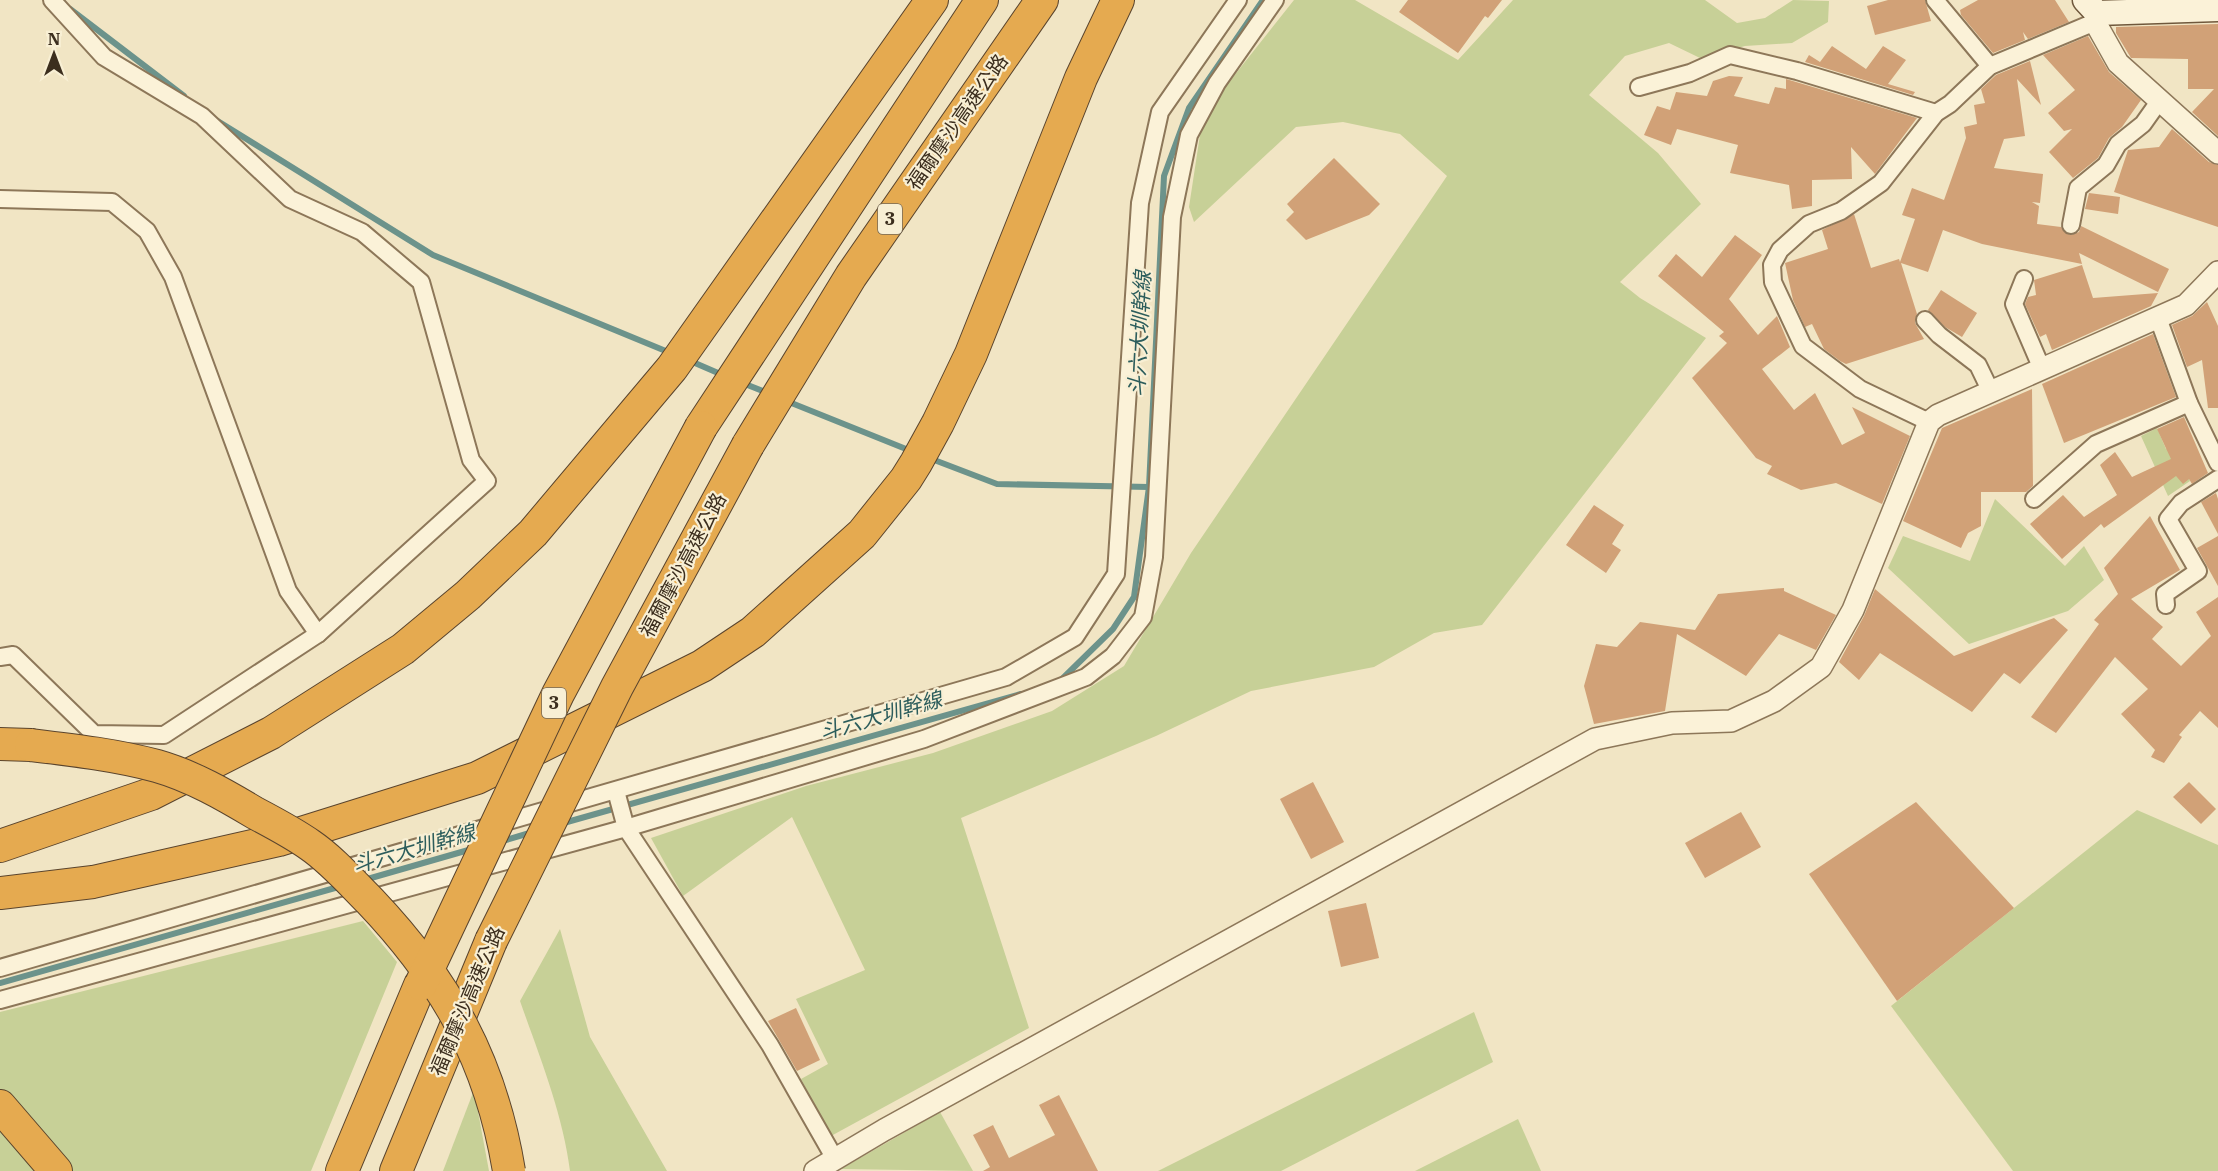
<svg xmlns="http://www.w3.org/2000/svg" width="2218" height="1171" font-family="'IBM Plex Serif','Noto Sans TC',serif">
	<rect width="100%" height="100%" fill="#f1e5c4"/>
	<g fill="#c7d097">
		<path d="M1294,0H1355L1458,60L1513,0H1705L1737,23L1765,18L1793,0L1829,1L1828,22L1792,43L1745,46L1700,58L1669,43L1625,56L1589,95L1658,153L1701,204L1620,282L1640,298L1706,338L1482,625L1434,633L1374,667L1251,691L1156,736L961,818L1029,1028L831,1136L801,1079L828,1064L796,999L865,970L792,817L683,896L651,838L806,786L933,753L1052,711L1124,666L1191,553L1447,176L1400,134L1343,122L1296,127L1194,222L1189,207L1203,115Z"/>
		<path d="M2157,428L2166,449L2175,446L2190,481L2168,496L2141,436Z"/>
		<path d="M1995,499L2065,566L2084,546L2104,580L2068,611L1969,644L1888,568L1903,536L1970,561Z"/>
		<path d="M2137,810L2218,845V1171H2013L1891,1006Z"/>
		<path d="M363,921L397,962L311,1171H70L41,1134L0,1090V1012Z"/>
		<path d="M560,929L590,1037L667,1171H570C563,1114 539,1055 520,1001Z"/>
		<path d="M1474,1012L1493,1062L1281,1171H1158Z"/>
		<path d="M474,1090L489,1171H443Z"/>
		<path d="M940,1112L973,1171L841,1169Z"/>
		<path d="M1518,1119L1541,1171H1415Z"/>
		<path d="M0,1129L10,1138L34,1171H0Z"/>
	</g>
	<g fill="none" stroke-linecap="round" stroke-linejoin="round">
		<g stroke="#6c938b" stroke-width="6">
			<path d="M70,9L184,96"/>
			<path d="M216,120L433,255L673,354"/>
			<path d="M688,360L725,376"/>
			<path d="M740,382L770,394"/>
			<path d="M784,400L911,451"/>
			<path d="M929,458L997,484L1149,487"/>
			<path d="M1061,680L1113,629L1134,597L1149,487L1164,176L1189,108L1263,0"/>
			<path d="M560,824L1021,694"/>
			<path d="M499,842L533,832"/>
			<path d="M364,880L472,849"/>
			<path d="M0,983L342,886"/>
		</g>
	</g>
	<g fill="#d1a177">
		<path d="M1408,0H1502L1488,18L1485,16L1458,53L1399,12Z"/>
		<path d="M1888,0H1925L1931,21L1875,35L1867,6Z"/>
		<path d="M1978,0H2055L2069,22L2028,39L2023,32L2025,40L1993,53L1961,15L1960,10Z"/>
		<path d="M2218,24V136L2192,112L2214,89H2188V59L2131,58L2116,33V27Z"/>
		<path d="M2088,36L2109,72L2141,100L2122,127L2109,138L2098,158L2073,178L2049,152L2072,129L2064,131L2048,113L2075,90L2043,55Z"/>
		<path d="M1832,46L1866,69L1883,46L1906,60L1888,84L1915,92L1913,95L1805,62L1809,55L1820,62Z"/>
		<path d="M2030,61L2041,105L2017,79L2025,136L2004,139L1994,168L2043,174L2040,203L2032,202L2039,206L2037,224L2061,227L2070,235L2079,232L2081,226L2169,269L2158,292L2079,253L2082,264L1982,244L1943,230L1928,272L1901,263L1917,314L1915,323L1924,339L1846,364L1840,361L1824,349L1812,324L1805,327L1793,300L1785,263L1828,249L1822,230L1854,214L1871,268L1899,259L1900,262L1915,219L1902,215L1912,188L1944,200L1966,138L1964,127L1977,124L1974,105L1985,103L1981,89L1996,75Z"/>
		<path d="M1729,76L1743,77L1734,96L1769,104L1775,87L1786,89V79L1917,118L1875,174L1851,147L1852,179L1812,180V206L1792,209L1789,185L1730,173L1738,145L1677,129L1671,145L1644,135L1657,106L1670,110L1676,92L1707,96L1713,81Z"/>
		<path d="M2172,129L2209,162L2218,165V227L2114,192L2128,150L2159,147Z"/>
		<path d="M1334,158L1380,204L1369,215L1306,240L1286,220L1294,212L1287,204Z"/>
		<path d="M2089,193L2120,197L2118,214L2085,209Z"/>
		<path d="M1735,235L1762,255L1729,299L1758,335L1777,316L1790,347L1762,369L1794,410L1815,393L1842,445L1865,433L1852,407L1910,436L1882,504L1836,483L1801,490L1767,474L1772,466L1756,458L1692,378L1727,343L1719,336L1724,332L1658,276L1676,254L1702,277Z"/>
		<path d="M2082,265L2093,298L2158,293L2151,306L2052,350L2046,334L2040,337L2025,304L2028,297L2036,295L2034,280Z"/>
		<path d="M1941,290L1977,313L1962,337L1945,327L1928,310Z"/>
		<path d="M2207,302L2218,326V408H2208L2202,360L2187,367L2172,325L2192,316Z"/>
		<path d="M2153,334L2176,397L2064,443L2042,384Z"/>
		<path d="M2032,389L2033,486L2026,492H1981V526L1968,533L1961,548L1903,521L1942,428Z"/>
		<path d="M2184,417L2208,473L2192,484L2189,479L2183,484L2176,476L2104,528L2101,524L2062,559L2030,524L2063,495L2084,517L2117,495L2100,465L2115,452L2132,477L2171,459L2157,429Z"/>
		<path d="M2216,493L2218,499V534L2201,502Z"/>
		<path d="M1594,505L1624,525L1612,544L1621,550L1606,573L1566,545Z"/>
		<path d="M2150,516L2180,570L2131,599L2163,627L2152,639L2181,666L2211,636L2196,612L2218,597V728L2200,711L2179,735L2182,737L2164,763L2151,757L2155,750L2121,714L2148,689L2115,657L2056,733L2031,717L2099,624L2094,620L2118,594L2104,568Z"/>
		<path d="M2218,536V586L2197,548Z"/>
		<path d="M1784,588V591L1836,615L1816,650L1779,634L1746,676L1677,634L1665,711L1594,724L1584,686L1596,644L1617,647L1640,622L1695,630L1718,594Z"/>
		<path d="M1875,589L1954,656L2054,618L2068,630L2020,684L2004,673L1972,712L1880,653L1859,680L1839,662L1864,616Z"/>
		<path d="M1313,782L1344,842L1311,859L1280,799Z"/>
		<path d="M2189,782L2216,809L2201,824L2173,797Z"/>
		<path d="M1916,802L2014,908L1897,1001L1809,874Z"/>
		<path d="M1741,812L1761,847L1705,878L1685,843Z"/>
		<path d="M1366,903L1379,958L1341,967L1328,911Z"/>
		<path d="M796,1008L820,1060L797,1071L768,1021Z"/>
		<path d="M1059,1095L1098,1171H983L990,1167L973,1135L993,1125L1009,1158L1055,1135L1039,1105Z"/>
	</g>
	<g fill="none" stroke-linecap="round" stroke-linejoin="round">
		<defs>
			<g id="minor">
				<path d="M1935,0L1990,66"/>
				<path d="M1639,87L1690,73L1730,55L1797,71L1936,113"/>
				<path d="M0,199L112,202L147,231L173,277L288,591L318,634"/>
				<path d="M2071,225L2078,188L2106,165L2118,144L2143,124L2160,100"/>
				<path d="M2024,279L2014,304L2042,369"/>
				<path d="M2158,318L2189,403L2218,463"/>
				<path d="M1925,320L1939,335L1978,365L1991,392"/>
				<path d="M1929,422L1860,389L1803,346L1773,282L1772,265L1780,250L1809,224L1841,211L1881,183L1936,113L1950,104L1990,66L2095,22"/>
				<path d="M2034,499L2096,444L2189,403"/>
				<path d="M2166,605L2165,594L2198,571L2168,519L2181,503L2218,479"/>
				<path d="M0,657L13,655L94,734L164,735L318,634L487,481L471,460L421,282L362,232L290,199L202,116L104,57L52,0"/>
				<path d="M616,791L626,828L770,1045L835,1159"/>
				<path d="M0,968L1006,677L1075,637L1116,574L1140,203L1160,112L1238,0"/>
				<path d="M0,1000L626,828L924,739L1086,677L1113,656L1143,617L1154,557L1172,217L1189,135L1217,83L1275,0"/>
			</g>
			<g id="tertiary">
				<path d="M2097,13L2095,22L2118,63L2218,153"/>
				<path d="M815,1171L884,1130L1595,739L1672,723L1731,721L1774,701L1821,667L1853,610L1929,422L1938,415L2186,305L2218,272"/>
			</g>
			<path id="secondary" d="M2085,0L2097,13L2218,9"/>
			<g id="motorway">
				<path d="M701,427L982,0"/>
				<path d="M748,445L851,276L1042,0"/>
				<path d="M0,744L31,745"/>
				<path d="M0,846L151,794L271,733L403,649L468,595L533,533L672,368L932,0"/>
				<path d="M0,893L93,882L279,840L477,778L702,666L753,632L862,534L906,479L916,463L938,423L971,354L1081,78L1118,0"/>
				<path d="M0,1106L56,1171"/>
				<path d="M342,1171L420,985"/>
				<path d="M396,1171L491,941"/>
			</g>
		</defs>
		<use href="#minor" stroke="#8d7759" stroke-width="20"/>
		<use href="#tertiary" stroke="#8d7759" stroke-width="24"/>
		<use href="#secondary" stroke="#6f583c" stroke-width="27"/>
		<use href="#motorway" stroke="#5a442d" stroke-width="34"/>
		<use href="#minor" stroke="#fbf2d8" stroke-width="16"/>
		<use href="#tertiary" stroke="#fbf2d8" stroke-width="21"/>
		<use href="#secondary" stroke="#fbf2d8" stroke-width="24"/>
		<use href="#motorway" stroke="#e5aa50" stroke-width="32"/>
		<defs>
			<g id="motorway-bridge">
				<path d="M31,745C73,750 116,755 157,766C192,776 225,795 255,813C274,823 293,833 310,845C332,860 351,882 370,901C446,981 491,1061 509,1171"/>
				<path d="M491,941L617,687L748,445"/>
				<path d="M421,984L558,694L701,427"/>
			</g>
		</defs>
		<use href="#motorway-bridge" stroke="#5a442d" stroke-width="34" stroke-linecap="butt"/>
		<use href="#motorway-bridge" stroke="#e5aa50" stroke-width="32"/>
	</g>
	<g text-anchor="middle" stroke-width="4.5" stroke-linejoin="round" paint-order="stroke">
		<g fill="#f8efd4" stroke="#746855" stroke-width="1.5">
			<rect x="878" y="204" width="24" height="30" rx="4.5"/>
			<rect x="542" y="688" width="24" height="30" rx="4.5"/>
		</g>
		<g font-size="18" font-weight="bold" fill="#3c2e1e">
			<text x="890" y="225">3</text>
			<text x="554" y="709">3</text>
		</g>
		<g font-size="20" fill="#3c2e1e" stroke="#f8efd4">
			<text transform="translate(957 122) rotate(-55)" y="7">福爾摩沙高速公路</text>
			<text transform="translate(683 565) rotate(-62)" y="7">福爾摩沙高速公路</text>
			<text transform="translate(467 1001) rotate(-67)" y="7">福爾摩沙高速公路</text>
		</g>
		<g font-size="21" font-style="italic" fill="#2c5d5c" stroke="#f8efd4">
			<text transform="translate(1140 334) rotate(-87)" y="7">斗六大圳幹線</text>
			<text transform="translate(881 716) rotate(-16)" y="7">斗六大圳幹線</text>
			<text transform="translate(414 849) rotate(-16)" y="7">斗六大圳幹線</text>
		</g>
	</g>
	<g transform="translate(54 54)" stroke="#f8efd4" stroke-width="4.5" paint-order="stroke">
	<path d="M0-4.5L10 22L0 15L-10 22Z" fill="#3c2e1e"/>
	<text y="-9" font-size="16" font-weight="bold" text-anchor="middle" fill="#3c2e1e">N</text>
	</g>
</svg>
